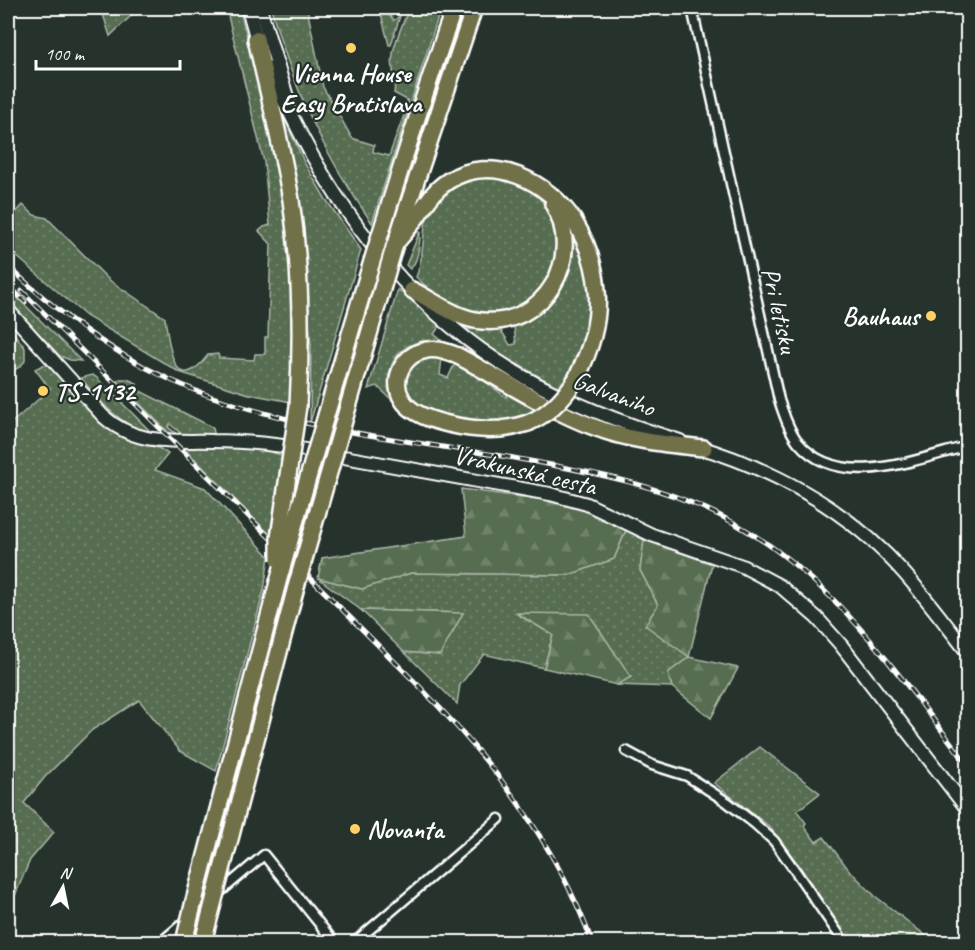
<svg xmlns="http://www.w3.org/2000/svg" width="975" height="950" font-family="Caveat,sans-serif">
	<defs>
		<pattern id="grass-dots" width="8" height="8" patternUnits="userSpaceOnUse" patternTransform="scale(1.5)"><rect width="8" height="8" fill="#576d51"/><path d="M2 2h.1M6 6h.1" fill="none" stroke="#70836b" stroke-width="1.8" stroke-linecap="round"/></pattern>
		<pattern id="forest-firs" width="22" height="20" patternUnits="userSpaceOnUse" patternTransform="scale(1.5)"><rect width="22" height="20" fill="#576d51"/><path d="M5 1l3.5 6h-7zM16 11l3.5 6h-7z" fill="#70836b"/></pattern>
	</defs>
	<rect width="100%" height="100%" fill="#26332d"/>
	<filter id="ink" filterUnits="userSpaceOnUse"><feTurbulence type="fractalNoise" baseFrequency=".0167" numOctaves="2"/><feDisplacementMap in="SourceGraphic" scale="12" xChannelSelector="R" yChannelSelector="G"/><feConvolveMatrix kernelMatrix="1 2 1 2 8 2 1 2 1" color-interpolation-filters="sRGB"/></filter>
	<g filter="url(#ink)">
		<g fill="url(#grass-dots)" stroke="#abb6a8" stroke-width="1.5">
			<path d="M101,8H108L109,12L139,8L110,36Z"/>
			<path d="M226,8H239L268,111L287,204L294,333L292,402L249,394L179,372L86,316L8,249V221L23,205L34,215L47,218L109,280L165,318C169,343 173,401 208,355L218,354L219,358L254,360L255,354H265V337H268L271,244L259,231L264,227L270,225L264,162Z"/>
			<path d="M271,8H307L323,87L352,138L374,145L373,152L389,156L408,104L407,100L394,93C397,80 390,67 393,54C395,39 404,22 409,8H443L440,11L372,223C324,155 293,88 271,8Z"/>
			<path d="M376,8H382L394,20L400,16L391,45H389L380,10L376,11Z"/>
			<path d="M279,107L305,164L325,198L361,250L310,423L311,346L302,229L288,146Z"/>
			<path d="M493,177L507,180L522,187L524,184C562,212 573,267 533,298C527,302 521,309 514,311C509,313 502,313 496,314C490,314 483,316 478,316C459,315 429,290 416,277C424,258 422,240 426,221C432,192 467,179 493,177Z"/>
			<path d="M420,231C420,243 419,261 410,269L406,265Z"/>
			<path d="M576,237C588,269 597,305 587,338C582,356 571,373 563,390L503,356L464,329L501,330L510,345L516,344L514,327C551,308 577,282 573,238Z"/>
			<path d="M8,288L81,361L70,360L60,356L8,301Z"/>
			<path d="M398,289L440,326L434,334L441,340C435,342 426,340 418,342C391,350 383,377 393,401L377,386L368,389Z"/>
			<path d="M8,325L25,348V361C21,366 15,372 8,370Z"/>
			<path d="M421,356L442,357L440,375L448,378L453,367L458,362L506,397L510,391L544,408L536,414L503,423L463,420L424,411L405,394L404,371Z"/>
			<path d="M43,365H51C70,386 100,427 124,438C139,445 155,443 168,454L155,470L205,488L269,556L264,590L216,771L180,751L139,700L92,730L45,777L24,803L54,832L30,860L8,912V426L50,389L35,369Z"/>
			<path d="M92,375L96,377L151,432C120,427 100,401 81,378Z"/>
			<path d="M120,379H127L137,383L138,390L206,424L213,428L214,433L211,435L184,436L170,424L168,427L179,436L171,435L117,381Z"/>
			<path d="M183,447H239L259,449L286,456L274,539Z"/>
			<path d="M626,530L644,540L640,570L658,605L689,657L668,673L672,687L617,685L630,677L517,614L553,635L544,668L484,654L460,685L457,704L404,652L440,655L463,613L361,610L318,578L362,589L411,573L569,575L614,559Z"/>
			<path d="M760,747L820,793L797,811L806,823L804,826L816,842L824,837L849,870L875,896L934,942H850L801,868L770,827L714,783Z"/>
		</g>
		<g fill="url(#forest-firs)" stroke="#abb6a8" stroke-width="1.5">
			<path d="M461,489L566,503L587,510L626,530L614,559L569,575L411,573L362,589L318,578L322,558L466,536Z"/>
			<path d="M644,540L712,564L689,657L738,668L711,718L672,687L668,673L689,657L645,625L658,605L640,570Z"/>
			<path d="M361,610L463,613L440,655L404,652Z"/>
			<path d="M516,613L589,614L631,677L617,685L544,668L553,635Z"/>
		</g>
		<g fill="none" stroke-linecap="round" stroke-linejoin="round">
			<defs>
				<g id="minor">
					<path d="M692,8L779,400C784,415 789,430 798,442C839,492 916,459 968,446"/>
					<path d="M626,751L652,765L687,776L727,802L754,823L774,841L796,872L844,942"/>
					<path d="M161,942L264,855L334,942"/>
					<path d="M355,942L499,819"/>
				</g>
				<g id="secondary">
					<path d="M248,8L259,47"/>
					<path d="M260,8L288,100"/>
					<path d="M268,68C275,85 284,101 292,117C343,222 419,316 520,375C571,404 624,424 680,441"/>
					<path d="M8,310L103,416C136,446 172,440 213,441C237,441 260,443 283,446L550,494L587,504L652,535L742,566L780,586L817,618L841,645L968,810"/>
					<path d="M696,446C776,470 849,510 905,574C927,599 947,626 968,653"/>
				</g>
				<g id="motorway">
					<path d="M446,31L454,8"/>
					<path d="M256,39C268,92 282,146 291,200C301,268 302,337 298,406"/>
					<path d="M398,235L474,8"/>
					<path d="M395,244C403,234 412,225 418,215C427,202 434,190 448,181C492,153 548,181 574,221C587,242 595,266 597,290C600,322 590,351 576,379"/>
					<path d="M412,290C434,301 457,319 482,321C545,327 585,257 553,204"/>
					<path d="M528,423C519,426 510,428 501,429C476,431 415,423 402,399C390,379 404,353 427,350C437,348 448,352 458,356C503,380 546,409 594,427C630,441 666,444 704,448"/>
					<path d="M194,901L278,582"/>
				</g>
			</defs>
			<use href="#minor" stroke="#fff" stroke-width="13"/>
			<use href="#secondary" stroke="#fff" stroke-width="16"/>
			<use href="#motorway" stroke="#fff" stroke-width="20"/>
			<use href="#minor" stroke="#26332d" stroke-width="8"/>
			<use href="#secondary" stroke="#26332d" stroke-width="12"/>
			<use href="#motorway" stroke="#70704a" stroke-width="15"/>
			<defs>
				<g id="rail">
					<path d="M8,266C63,318 123,362 194,390C293,429 404,440 508,457C586,471 664,484 734,523C835,579 899,676 968,765"/>
					<path d="M8,285L25,302"/>
					<path d="M22,291L419,686C492,761 556,843 592,942"/>
				</g>
			</defs>
			<use href="#rail" stroke="#fff" stroke-width="5"/>
			<use href="#rail" stroke="#26332d" stroke-width="3" stroke-dasharray="9" stroke-linecap="butt"/>
			<defs>
				<g id="motorway-bridge">
					<path d="M528,423C549,414 564,398 576,379"/>
					<path d="M279,560V538L298,406"/>
					<path d="M278,582C331,397 384,213 446,31"/>
					<path d="M184,942L194,901"/>
					<path d="M203,942L296,587L395,244"/>
				</g>
			</defs>
			<use href="#motorway-bridge" stroke="#fff" stroke-width="20" stroke-linecap="butt"/>
			<use href="#motorway-bridge" stroke="#70704a" stroke-width="15"/>
		</g>
	</g>
	<g fill="#ffd166" stroke="#26332d" stroke-width="2">
		<circle cx="351" cy="48" r="6"/>
		<circle cx="931" cy="316" r="6"/>
		<circle cx="43" cy="391" r="6"/>
		<circle cx="355" cy="829" r="6"/>
	</g>
	<g text-anchor="middle" stroke-width="4.5" stroke-linejoin="round" paint-order="stroke">
		<g font-size="26" font-weight="bold" fill="#fff" stroke="#26332d" text-anchor="start">
			<text x="351" y="82" text-anchor="middle">Vienna House<tspan x="351" dy="30">Easy Bratislava</tspan></text>
			<text x="919" y="325" text-anchor="end">Bauhaus</text>
			<text x="55" y="400">TS-1132</text>
			<text x="367" y="838">Novanta</text>
		</g>
		<g font-size="26" fill="#fff" stroke="#26332d">
			<text transform="translate(780 310) rotate(77)" y="9">Pri letisku</text>
			<text transform="translate(614 393) rotate(21)" y="9">Galvaniho</text>
			<text transform="translate(525 470) rotate(13)" y="9">Vrakunská cesta</text>
		</g>
	</g>
	<rect width="975" height="950" fill="none" stroke="#26332d" stroke-width="30"/>
	<rect x="15" y="15" width="945" height="920" fill="none" stroke="#fff" stroke-width="2" filter="url(#ink)"/>
	<g transform="translate(63 887) rotate(9)" stroke="#26332d" stroke-width="4.5" paint-order="stroke">
	<path d="M0-4.5L10 22L0 15L-10 22Z" fill="#ffffff"/>
	<text y="-9" font-size="16" font-weight="bold" text-anchor="middle" fill="#ffffff">N</text>
	</g>
	<path d="M36 60v9h144v-9" fill="none" stroke="#ffffff" stroke-width="3"/>
	<text x="45" y="60" font-size="18" fill="#ffffff" stroke="#26332d" stroke-width="4.5" paint-order="stroke">100 m</text>
</svg>
